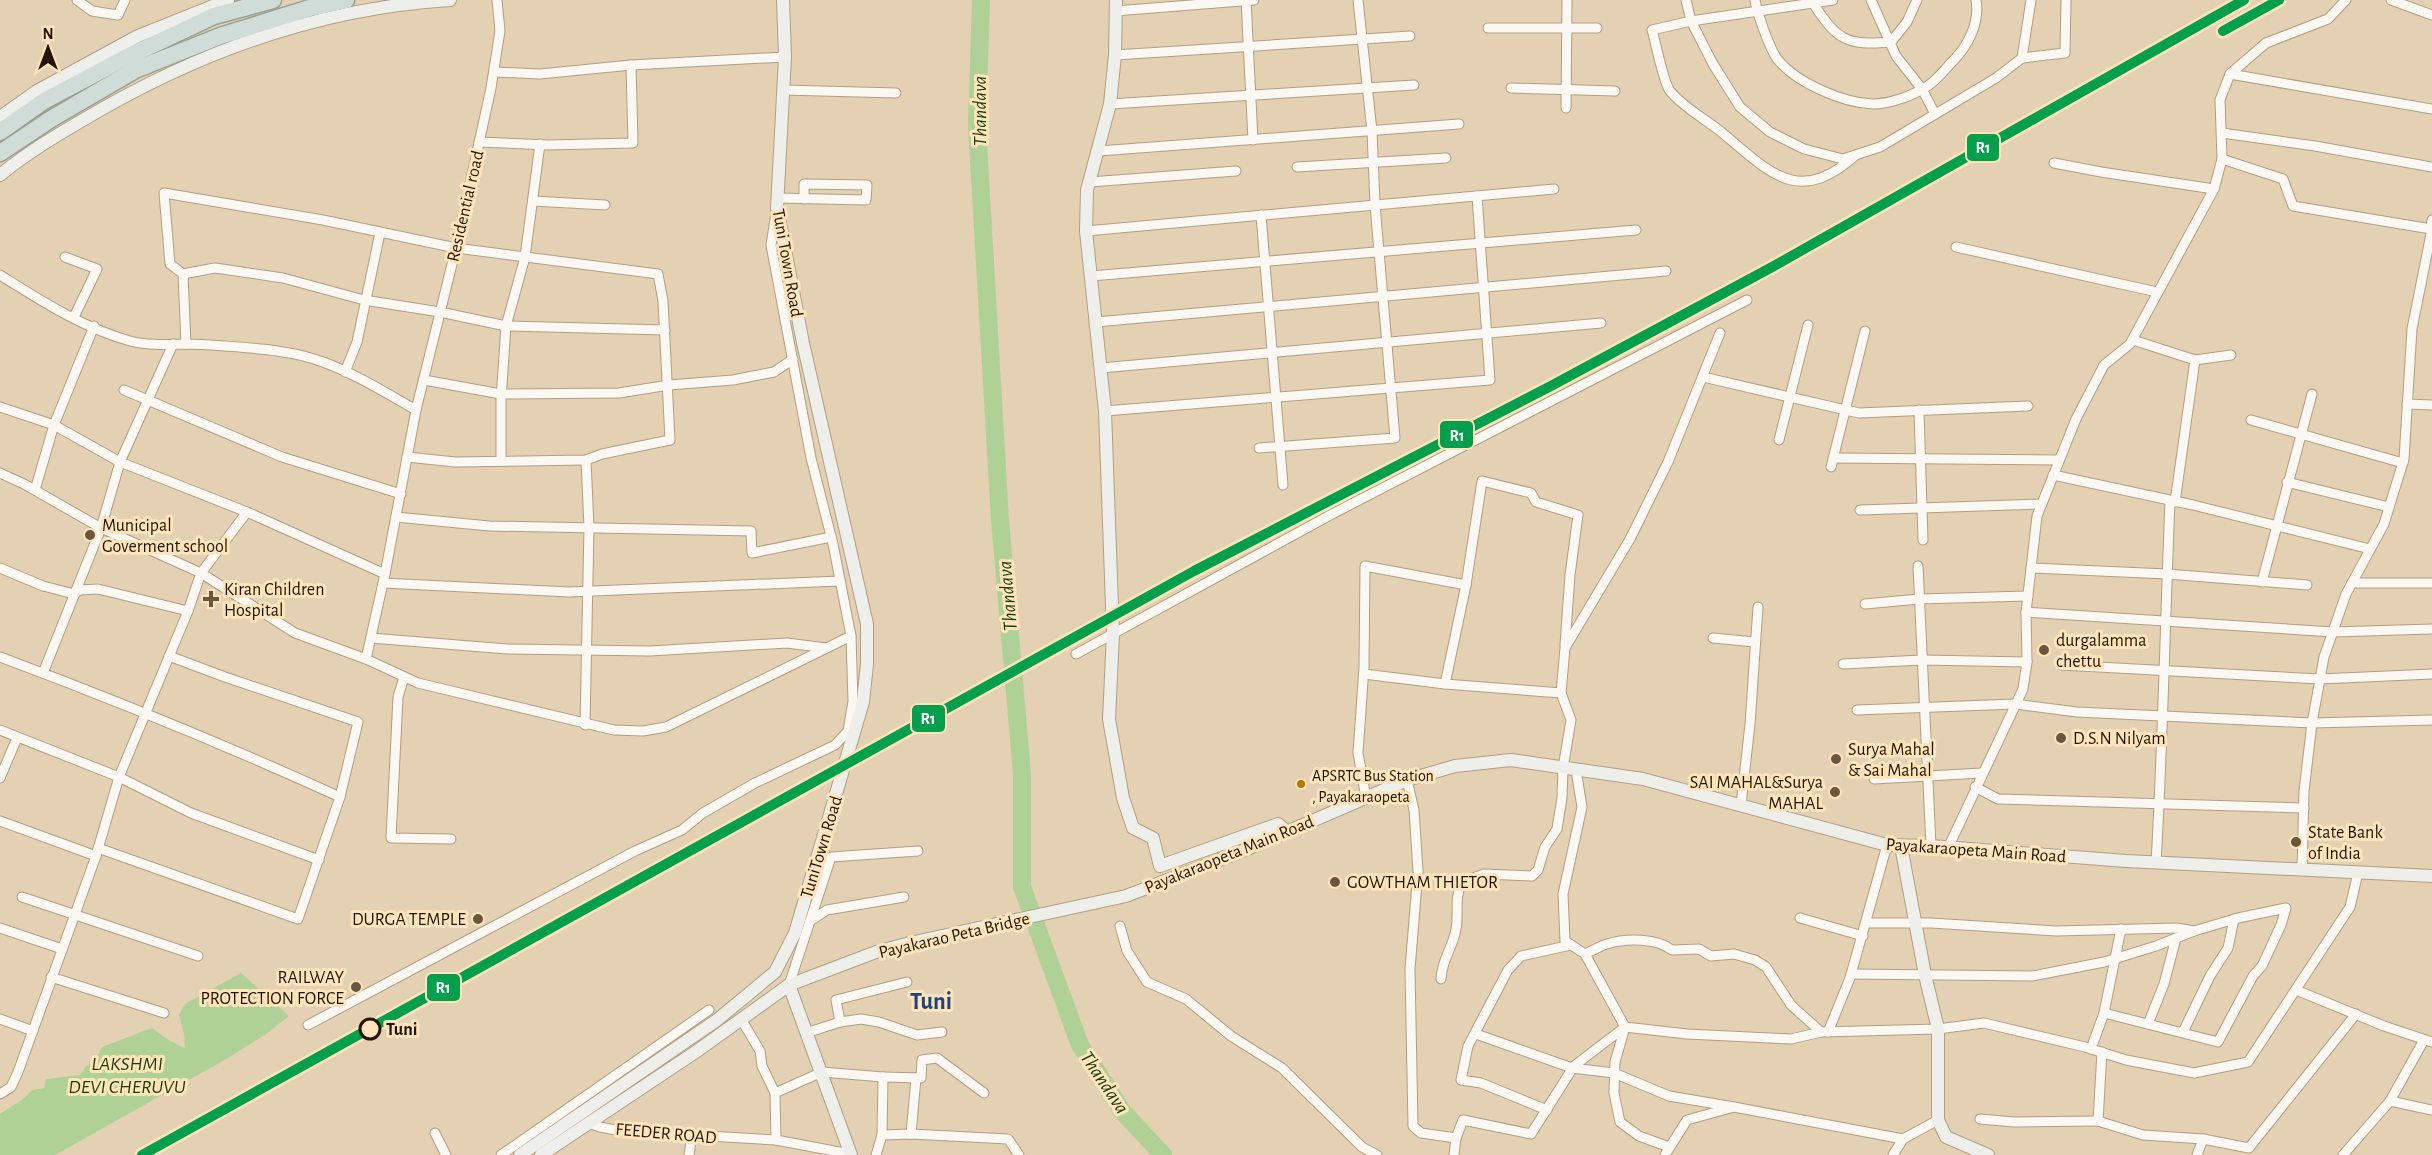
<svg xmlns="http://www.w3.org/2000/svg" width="2432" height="1155" font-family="'Alegreya Sans',sans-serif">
	<rect width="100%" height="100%" fill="#e4d0b2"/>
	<path fill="#b0d195" d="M241,973L289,1016L266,1034L228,1058L55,1155H0V1114L22,1100L32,1090L44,1088L46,1079L80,1075L86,1066L95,1061L102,1047L152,1028L170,1041L185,1048L184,1034L179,1015L185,1004Z"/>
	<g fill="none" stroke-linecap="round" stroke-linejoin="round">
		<path stroke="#b0d195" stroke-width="18" d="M981,0L977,126L1000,520L1022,774V887L1080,1045L1123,1112L1163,1155"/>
		<defs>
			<g id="street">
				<path d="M77,0L92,11L118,15L125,0"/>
				<path d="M1246,0L1253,140"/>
				<path d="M1686,0L1691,21L1833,0"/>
				<path d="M1755,0C1757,13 1770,50 1778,60C1797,83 1843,103 1873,104C1890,104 1915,95 1929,85C1938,79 1945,69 1952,62C1968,46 1980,23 1976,0"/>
				<path d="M1871,0L1896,56L1922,89L1935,114"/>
				<path d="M2391,0L2432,15"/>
				<path d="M1813,3C1837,40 1846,46 1891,42L1907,22L1917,0"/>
				<path d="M1115,11L1254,0"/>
				<path d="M1488,28H1597"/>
				<path d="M1115,55L1410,36"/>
				<path d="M2022,58L2031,0"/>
				<path d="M494,72L540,74L631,65L785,57"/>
				<path d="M2230,74L2432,109"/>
				<path d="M1511,88L1615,91"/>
				<path d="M783,90L896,93"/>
				<path d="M1110,104L1414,85"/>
				<path d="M1566,108L1567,0"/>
				<path d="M2222,133L2315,146L2432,167"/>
				<path d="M479,142L548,145L633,143L631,65"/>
				<path d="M1099,151L1459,124"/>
				<path d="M1856,155C1797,208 1769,171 1720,131C1705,119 1683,107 1670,91C1663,82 1656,43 1652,30L1691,21L1713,64L1740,107L1770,132L1804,149L1843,159L1880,147L1996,78L2022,58L2065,53L2066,0"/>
				<path d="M2222,159L2283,179L2293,206L2431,229L2432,220"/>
				<path d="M2054,163L2101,172L2214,189"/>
				<path d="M1297,167L1446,158"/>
				<path d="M1090,182L1236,171"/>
				<path d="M777,198L866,200L867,185L804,184V199"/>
				<path d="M533,201L605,205"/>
				<path d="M1261,215L1283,485"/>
				<path d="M1086,231L1554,189"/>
				<path d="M1956,247L2157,292"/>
				<path d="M65,257L97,269L74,317"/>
				<path d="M183,274L215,268L283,278L364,300L440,312L506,326L665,330"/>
				<path d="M0,275C40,300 83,328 130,341C156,348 184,342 211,345C247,348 289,349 323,362C356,374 386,393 416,410"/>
				<path d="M1091,276L1636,230"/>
				<path d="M1096,322L1666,271"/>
				<path d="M2133,340L2195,360L2175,502"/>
				<path d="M186,344L183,274L170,264L164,193L323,220L456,248L658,274L663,301L670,440L602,454L586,460L455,462L407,457"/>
				<path d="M2195,360L2231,355"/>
				<path d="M1101,368L1601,323"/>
				<path d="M345,372L357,342L380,233"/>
				<path d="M1703,377L1859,413L2028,406"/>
				<path d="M424,380L501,394L619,393L669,385L733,380L774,372L793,359"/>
				<path d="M124,390L282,457L401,494"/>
				<path d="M2407,404L2432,405"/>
				<path d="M0,407L54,425L120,462L247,512L385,574L366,659"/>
				<path d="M1919,410L1923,540"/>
				<path d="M1105,411L1490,380L1477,196"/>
				<path d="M2251,420L2403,463"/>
				<path d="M1779,440L1808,325"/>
				<path d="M1259,448L1395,438L1375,205L1372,131L1358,0"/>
				<path d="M1833,458L2059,460"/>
				<path d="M501,461V400L506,326L525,257L540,144"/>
				<path d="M1831,467L1865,331"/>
				<path d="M0,473L24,484L101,528L201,573L295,633L366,659L418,683L614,730L643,731L666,727L851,636"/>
				<path d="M2053,475L2193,505L2370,549"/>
				<path d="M2287,482L2389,507"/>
				<path d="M35,490L54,425L94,326"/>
				<path d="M1860,510L2041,504"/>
				<path d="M396,517L489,526L751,531L752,553L831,537"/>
				<path d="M1918,566L1931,846"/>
				<path d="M0,568L43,586L74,594L80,590L98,589L188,611"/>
				<path d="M2031,568L2167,574L2307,585"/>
				<path d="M385,574L416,410L456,248L491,88L500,31L497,0"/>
				<path d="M2262,582L2312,394"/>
				<path d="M383,583L569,592L840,581"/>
				<path d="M2352,583H2432"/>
				<path d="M1865,604L1919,599L2028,596"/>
				<path d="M2026,612L2333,632L2432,629"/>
				<path d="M371,638L507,649L650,651L787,643L826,648"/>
				<path d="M1713,638L1755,642"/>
				<path d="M1076,654L1334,513L1747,300"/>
				<path d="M0,657C115,700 228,746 340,797"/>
				<path d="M1843,664L1922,660L2027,662"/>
				<path d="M2061,665L2320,679L2432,674"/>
				<path d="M43,673L101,528L120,462L173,344"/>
				<path d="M1364,674L1445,684L1561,693"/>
				<path d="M404,677L398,697L391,838L451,839"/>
				<path d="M1445,684L1466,585L1482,481L1531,493L1536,502L1578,515L1570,575L1565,645"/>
				<path d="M1857,710L2015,704L2077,712L2312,723L2432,720"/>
				<path d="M585,725L589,527L586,460"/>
				<path d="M0,730L119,777L191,813L319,860"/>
				<path d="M0,778L17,738"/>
				<path d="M1874,779L1982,773"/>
				<path d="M1407,780L1414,810L1418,871L1410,969L1413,1126L1421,1133L1456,1138L1463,1120L1531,1134L1574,1066L1625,1027L1585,954L1565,941L1563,894L1582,807L1576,770"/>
				<path d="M1975,787L1998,799L2304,808"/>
				<path d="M1366,798L1358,753L1364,667L1365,566L1466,585"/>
				<path d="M1741,805L1750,724L1758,607"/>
				<path d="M0,821L96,856"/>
				<path d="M98,848L298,919L340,797L358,722L225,677L169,656"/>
				<path d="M1948,848L2023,689L2027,662L2026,612L2037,516L2076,419L2104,365L2130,344L2214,189L2222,159L2220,100L2230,74L2266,43L2328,19L2346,0"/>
				<path d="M2156,863C2163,742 2165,621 2170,501"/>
				<path d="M2302,870L2304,791L2312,723L2324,657L2346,594L2384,524L2404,459L2412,329L2432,229"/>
				<path d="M22,897L198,956"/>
				<path d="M1800,918L1863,936"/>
				<path d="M810,921L831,857L918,851"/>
				<path d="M1867,923H1931L2056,931L2177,928L2194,931L2238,918L2286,908L2281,925L2262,966L2253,976L2218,1042L2104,1013"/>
				<path d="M1120,926L1127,951L1147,982L1186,999L1231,1036L1282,1068L1362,1147L1377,1155"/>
				<path d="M0,928L62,949"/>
				<path d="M1585,954C1592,951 1600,946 1607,944C1626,938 1657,938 1672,950L1699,949L1711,956L1734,954L1755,960L1766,967L1791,1005L1821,1032"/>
				<path d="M1851,974L2032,976L2104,962L2156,946L2194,931"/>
				<path d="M51,977L164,1013"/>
				<path d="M1441,979C1442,958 1453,948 1456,929C1459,914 1454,897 1462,882L1484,874L1532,876L1538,870L1545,847L1557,829L1562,798L1563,768L1571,720L1561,693L1565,648L1630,539L1668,462L1720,333"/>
				<path d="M907,982L836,1000L840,1022L861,1019L879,1022L917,1035L942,1032"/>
				<path d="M789,985L810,921L827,910L904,897"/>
				<path d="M2296,990L2384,1026L2432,1042"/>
				<path d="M0,1019L33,1031"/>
				<path d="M741,1019L760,1051L762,1066L775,1093L822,1072L883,1077"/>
				<path d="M2148,1024L2164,984L2176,938"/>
				<path d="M308,1025L635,851L682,830L703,813L755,783L835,745L848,731L853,701L851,636L833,544L811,458L771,245L776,213"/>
				<path d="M1828,1032L1850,978L1887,845"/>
				<path d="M2183,1032L2210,976L2228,948L2234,919"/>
				<path d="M806,1033L840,1022"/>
				<path d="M1476,1034L1572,1068L1614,1073L1669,1096L1734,1107"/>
				<path d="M2091,1049L2104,1013L2121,929"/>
				<path d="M2102,1052L2098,1121L2143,1135L2203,1139"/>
				<path d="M775,1093L776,1140"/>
				<path d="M984,1093L937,1058L922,1060L921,1078L883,1077L882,1135L911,1134L1008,1139L1019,1155"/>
				<path d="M0,1094L11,1087L18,1072L96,856L119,777L188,611L201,573L247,512"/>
				<path d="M2390,1101L2424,1040"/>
				<path d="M1547,1110L1481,1083L1461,1080L1468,1046L1508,970L1521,956L1571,945"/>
				<path d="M1980,1119L2014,1122L2098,1121"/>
				<path d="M589,1123L600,1127L621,1131L776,1140L850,1154"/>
				<path d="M435,1133L446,1155"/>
				<path d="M911,1134L916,1078"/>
				<path d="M1669,1147L1639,1136L1620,1122L1614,1093L1615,1062L1625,1027L1687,1034L1791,1039L1821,1032L1938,1029L1984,1023L2085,1047L2126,1060L2194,1073L2248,1062L2350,907L2358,873"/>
				<path d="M501,1155L709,1010"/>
				<path d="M689,1155L692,1135"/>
				<path d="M876,1155L882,1135"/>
				<path d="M1454,1155L1456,1138"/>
				<path d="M1665,1155L1687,1120L1734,1107L1903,1139"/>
				<path d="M1893,1155L1903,1139L1938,1120"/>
				<path d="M2197,1155L2203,1139L2249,1148L2356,1014"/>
				<path d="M2343,1155L2390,1101L2432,1110"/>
			</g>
			<g id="secondary">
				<path d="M1116,0L1115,55L1110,104L1087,190L1086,231L1105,411L1113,634L1109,719L1123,798L1133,828L1153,838L1160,866L1278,824L1287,832"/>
				<path d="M0,117L37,91L138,36L228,0"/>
				<path d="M0,175C28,152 57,135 88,117C200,51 320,8 450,0"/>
				<path d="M1901,846L1925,975L1938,1029V1120L1946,1137L1988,1155"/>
				<path d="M789,985L851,1155"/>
				<path d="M520,1155L717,1020L775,972L795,933L863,702L867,664V624L803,343L777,208L785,57L783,0"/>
				<path d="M541,1155L697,1051L789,985L876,952L910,943L1126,896L1245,850L1407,780L1455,766L1511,760L1643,779L1887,845L1931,846L2126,861L2432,876"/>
			</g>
			<g id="highway">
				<path d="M0,132L44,101L125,58L214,16L273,0"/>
				<path d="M0,153L51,119L135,70L220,36L310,8L346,0"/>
			</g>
		</defs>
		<use href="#street" stroke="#b09f84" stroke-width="11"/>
		<use href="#secondary" stroke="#b09f84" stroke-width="14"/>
		<use href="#highway" stroke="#9aa091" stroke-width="19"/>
		<use href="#street" stroke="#fbf8f3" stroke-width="9"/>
		<use href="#secondary" stroke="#eeefeb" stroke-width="12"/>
		<use href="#highway" stroke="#d0dcd7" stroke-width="16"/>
		<defs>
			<g id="rail-1">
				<path d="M2223,31L2279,0"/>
				<path d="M142,1155L1194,571L1549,387L1774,266L2244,0"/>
			</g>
		</defs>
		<use href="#rail-1" stroke="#fee4bb" stroke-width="15"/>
		<use href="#rail-1" stroke="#029f4d" stroke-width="10"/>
	</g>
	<g fill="#68563e" stroke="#fee4bb" stroke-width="2">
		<circle cx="90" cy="535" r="6"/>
		<path d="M208 590h6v6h6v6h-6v6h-6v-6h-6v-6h6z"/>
		<circle cx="2044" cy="650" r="6"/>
		<circle cx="2061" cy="738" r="6"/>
		<circle cx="1836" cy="759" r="6"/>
		<circle cx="1835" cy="792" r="6"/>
		<circle cx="2296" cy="842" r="6"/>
		<circle cx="1335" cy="882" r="6"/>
		<circle cx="478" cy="919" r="6"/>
		<circle cx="356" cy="987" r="6"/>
	</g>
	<circle fill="#b87a00" stroke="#fee4bb" stroke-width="2" cx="1301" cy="784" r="5"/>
	<circle fill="#fee4bb" stroke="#251500" stroke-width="3" cx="370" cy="1029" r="10"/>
	<g text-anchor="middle" stroke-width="6" stroke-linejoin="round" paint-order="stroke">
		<g font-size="16" fill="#251500" stroke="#fee4bb" text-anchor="start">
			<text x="1312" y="781">APSRTC Bus Station<tspan x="1312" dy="21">, Payakaraopeta</tspan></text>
		</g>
		<g font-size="18" fill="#251500" stroke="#fee4bb">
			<text transform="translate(465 206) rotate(-77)" y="6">Residential road</text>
			<text transform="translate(788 263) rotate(80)" y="6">Tuni Town Road</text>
			<text transform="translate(821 847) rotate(-73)" y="6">TuniTown Road</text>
			<text transform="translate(1976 850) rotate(4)" y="6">Payakaraopeta Main Road</text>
			<text transform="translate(1229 854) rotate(-22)" y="6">Payakaraopeta Main Road</text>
			<text transform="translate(954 935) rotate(-13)" y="6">Payakarao Peta Bridge</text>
			<text transform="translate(666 1133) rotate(5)" y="6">FEEDER ROAD</text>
		</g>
		<g font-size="18" fill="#251500" stroke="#fee4bb" text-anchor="start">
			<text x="102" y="531">Municipal<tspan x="102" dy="21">Goverment school</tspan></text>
			<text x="224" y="595">Kiran Children<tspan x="224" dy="21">Hospital</tspan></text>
			<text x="2056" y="646">durgalamma<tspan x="2056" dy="21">chettu</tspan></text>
			<text x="2073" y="744">D.S.N Nilyam</text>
			<text x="1848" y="755">Surya Mahal<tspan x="1848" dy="21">&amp; Sai Mahal</tspan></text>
			<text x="1823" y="788" text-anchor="end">SAI MAHAL&amp;Surya<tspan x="1823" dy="21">MAHAL</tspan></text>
			<text x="2308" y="838">State Bank<tspan x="2308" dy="21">of India</tspan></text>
			<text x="1347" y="888">GOWTHAM THIETOR</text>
			<text x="466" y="925" text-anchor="end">DURGA TEMPLE</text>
			<text x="344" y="983" text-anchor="end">RAILWAY<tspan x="344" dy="21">PROTECTION FORCE</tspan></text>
		</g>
		<g font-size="18" font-weight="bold" fill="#251500" stroke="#fee4bb" text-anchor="start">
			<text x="386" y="1035">Tuni</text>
		</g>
		<g font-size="20" font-style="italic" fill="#1a3d0b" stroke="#fee4bb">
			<text transform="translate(979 111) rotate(-90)" y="7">Thandava</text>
			<text transform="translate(1007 596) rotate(-95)" y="7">Thandava</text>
			<text x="127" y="1070">LAKSHMI<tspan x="127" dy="23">DEVI CHERUVU</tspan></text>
			<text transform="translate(1105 1082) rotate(56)" y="7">Thandava</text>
		</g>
		<g font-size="24" font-weight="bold" fill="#21457b" stroke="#fee4bb">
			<text x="931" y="1009">Tuni</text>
		</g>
	</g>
	<g stroke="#fee4bb" stroke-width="2">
		<rect x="1966" y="133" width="34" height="29" rx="6" fill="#029f4d"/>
		<rect x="1439" y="420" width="35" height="29" rx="6" fill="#029f4d"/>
		<rect x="911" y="704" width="35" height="29" rx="6" fill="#029f4d"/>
		<rect x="426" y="973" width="35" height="29" rx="6" fill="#029f4d"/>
	</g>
	<g font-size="16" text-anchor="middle" font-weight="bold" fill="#fff">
		<text x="1983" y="153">R1</text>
		<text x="1457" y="441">R1</text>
		<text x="928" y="724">R1</text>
		<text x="443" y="993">R1</text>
	</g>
	<g transform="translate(48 48)" stroke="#fee4bb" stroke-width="4.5" paint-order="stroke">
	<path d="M0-4.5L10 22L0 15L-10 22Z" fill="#251500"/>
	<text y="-9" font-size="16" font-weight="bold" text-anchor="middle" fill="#251500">N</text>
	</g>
</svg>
